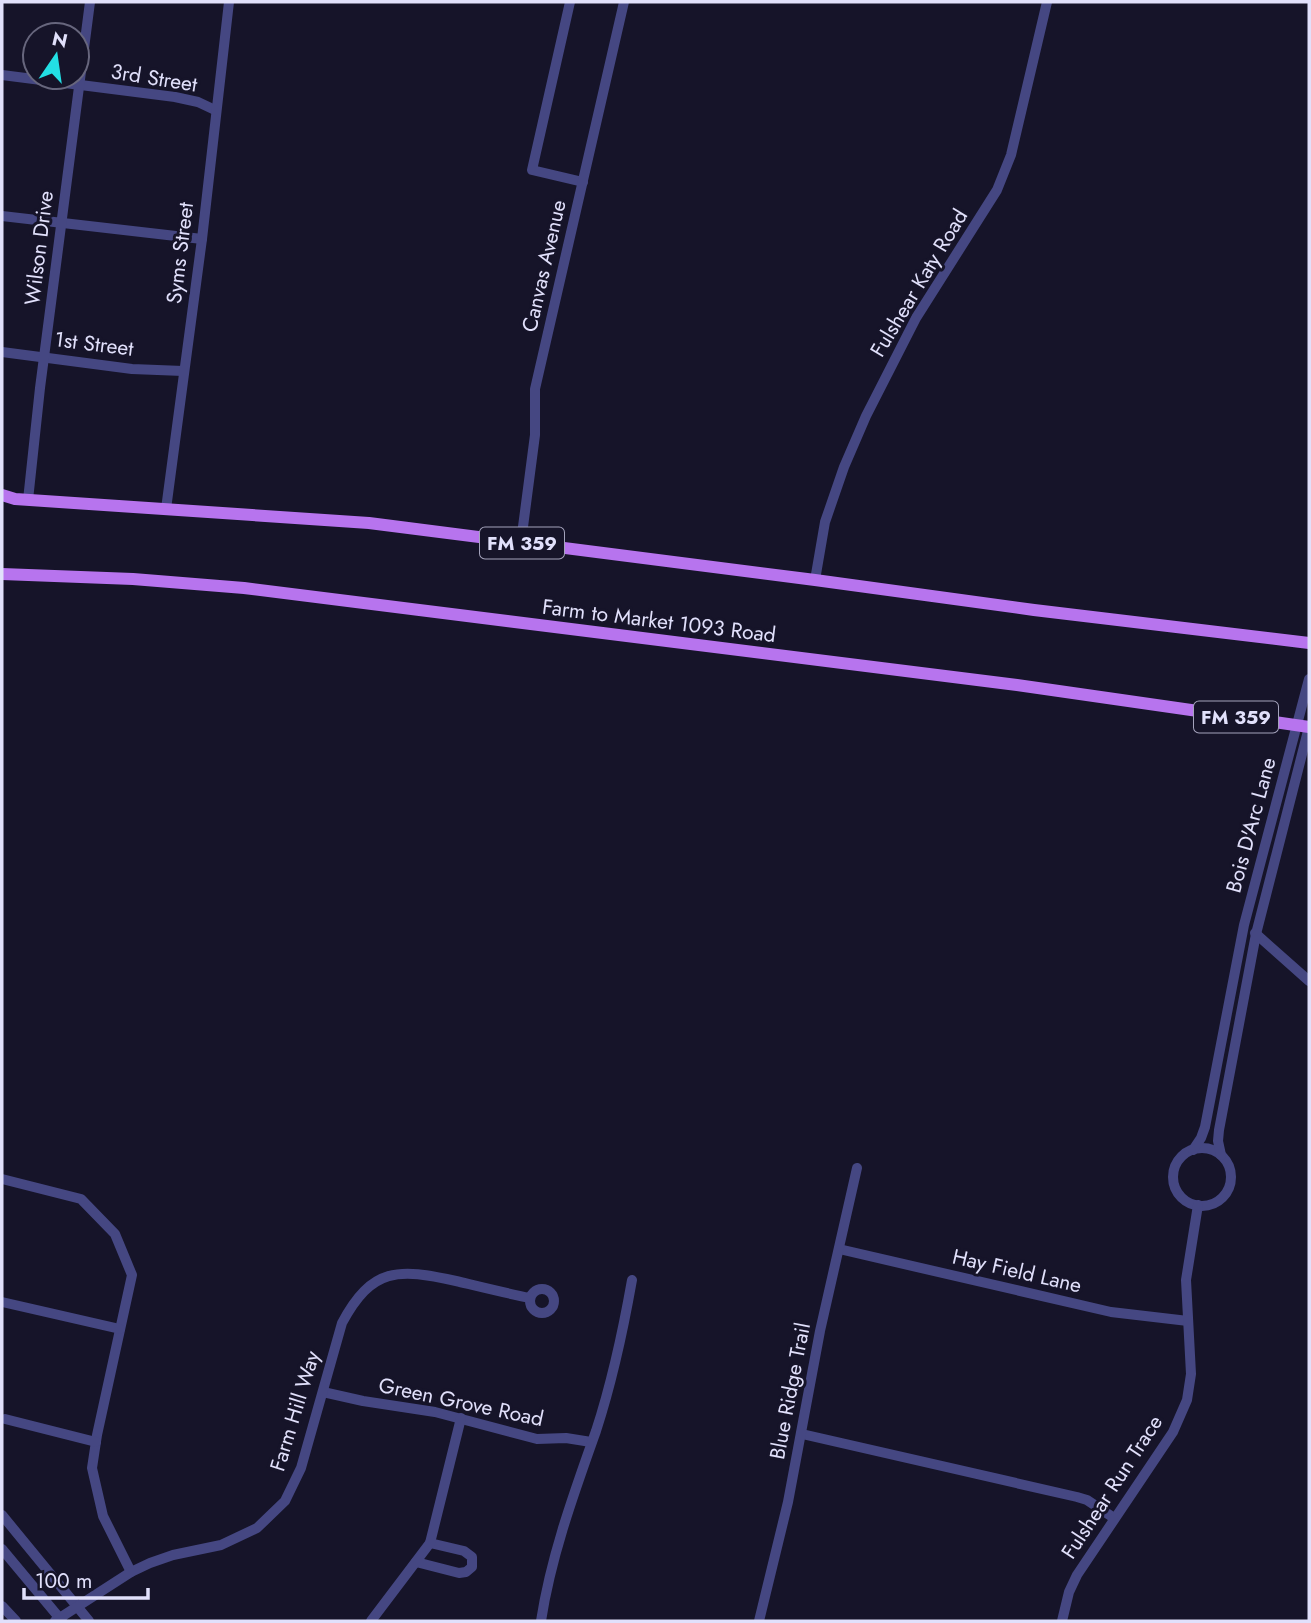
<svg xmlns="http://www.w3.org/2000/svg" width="1311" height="1623" font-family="Jost,sans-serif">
	<rect width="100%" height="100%" fill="#161429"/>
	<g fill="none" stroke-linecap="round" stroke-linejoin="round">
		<g stroke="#454782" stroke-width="10">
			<path d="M570,2L532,170L583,182"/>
			<path d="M2,75L175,97L198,102L215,110"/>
			<path d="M2,216L202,239"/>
			<path d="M2,352L132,369L183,371"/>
			<path d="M28,500L40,388L90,2"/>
			<path d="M166,509L202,239L229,2"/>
			<path d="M521,542L535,435V389L624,2"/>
			<path d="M815,580L825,522L844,467L866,416L916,318L997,190L1011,155L1047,2"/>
			<path d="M1255,933L1309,981"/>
			<circle cx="1202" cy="1177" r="29"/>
			<path d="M1193,1150L1201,1138L1205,1127L1244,925L1309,679"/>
			<path d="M1221,1155L1218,1141L1219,1130L1256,934L1309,727"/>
			<path d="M2,1179L81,1199L115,1234L132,1275L97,1435L92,1468L103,1516L131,1572"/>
			<path d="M839,1249L1111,1312L1188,1321"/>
			<circle cx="542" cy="1301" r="12"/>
			<path d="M2,1302L120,1329"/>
			<path d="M323,1392L363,1401L435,1412L537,1439L566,1438L591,1442"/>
			<path d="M5,1419L96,1442"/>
			<path d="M802,1434L1077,1497L1087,1500L1114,1518"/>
			<path d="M2,1515L89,1621"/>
			<path d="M2,1549L62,1621"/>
			<path d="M416,1562L459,1573L466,1572L472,1567V1557L464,1551L430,1543"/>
			<path d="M2,1606L16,1621"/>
			<path d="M55,1621L131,1572L150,1563L173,1555L221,1545L257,1528L285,1501L301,1468L342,1323C372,1267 398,1268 456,1281C481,1287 505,1293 530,1298"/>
			<path d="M371,1621L430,1543L461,1418"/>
			<path d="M541,1621C551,1556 574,1493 596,1431C612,1382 623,1331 632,1280"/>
			<path d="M759,1621L788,1502L820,1331L857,1168"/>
			<path d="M1062,1621L1069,1592L1077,1575L1173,1432L1187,1400L1191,1374L1186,1280L1198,1205"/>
		</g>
		<g stroke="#b774ee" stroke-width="12">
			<path d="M2,495L15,499L369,523L815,580L1034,610L1309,643"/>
			<path d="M2,574L133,579L244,588L1017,685L1309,727"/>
		</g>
	</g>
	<g text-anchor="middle" stroke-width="6" stroke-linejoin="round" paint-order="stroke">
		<g fill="#161429" stroke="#a4a3bc" stroke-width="2">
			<rect x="480" y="527.5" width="84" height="31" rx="5"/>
			<rect x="1194" y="701.5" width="84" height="31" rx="5"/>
		</g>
		<g font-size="19" font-weight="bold" fill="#e1e0fb">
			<text x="522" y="550">FM 359</text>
			<text x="1236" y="724">FM 359</text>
		</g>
		<g font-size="21" fill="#e1e0fb" stroke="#161429">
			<text transform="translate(154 78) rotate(9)" y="7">3rd Street</text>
			<text transform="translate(39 248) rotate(-83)" y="7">Wilson Drive</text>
			<text transform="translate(180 253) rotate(-83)" y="7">Syms Street</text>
			<text transform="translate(544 266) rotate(-77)" y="7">Canvas Avenue</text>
			<text transform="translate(919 283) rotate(-59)" y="7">Fulshear Katy Road</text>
			<text transform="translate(94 344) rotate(7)" y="7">1st Street</text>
			<text transform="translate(659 621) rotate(7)" y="7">Farm to Market 1093 Road</text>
			<text transform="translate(1251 825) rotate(-75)" y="7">Bois D'Arc Lane</text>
			<text transform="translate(1017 1271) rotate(13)" y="7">Hay Field Lane</text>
			<text transform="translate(790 1391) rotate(-79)" y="7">Blue Ridge Trail</text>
			<text transform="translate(461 1402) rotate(12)" y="7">Green Grove Road</text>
			<text transform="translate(295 1411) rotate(-73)" y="7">Farm Hill Way</text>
			<text transform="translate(1112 1487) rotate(-57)" y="7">Fulshear Run Trace</text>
		</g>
	</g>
	<rect width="1311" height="1623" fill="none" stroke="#e1e0fb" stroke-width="7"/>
	<g transform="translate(56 56) rotate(13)"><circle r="33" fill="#161429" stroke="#67667d" stroke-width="2"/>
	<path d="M0-5L12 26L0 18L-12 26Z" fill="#23dfe4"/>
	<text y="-10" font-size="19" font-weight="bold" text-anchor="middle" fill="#e1e0fb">N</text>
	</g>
	<path d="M24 1588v10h124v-10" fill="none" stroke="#e1e0fb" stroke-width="3.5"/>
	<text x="35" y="1588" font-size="21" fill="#e1e0fb" stroke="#161429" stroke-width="5" paint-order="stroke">100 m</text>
</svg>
